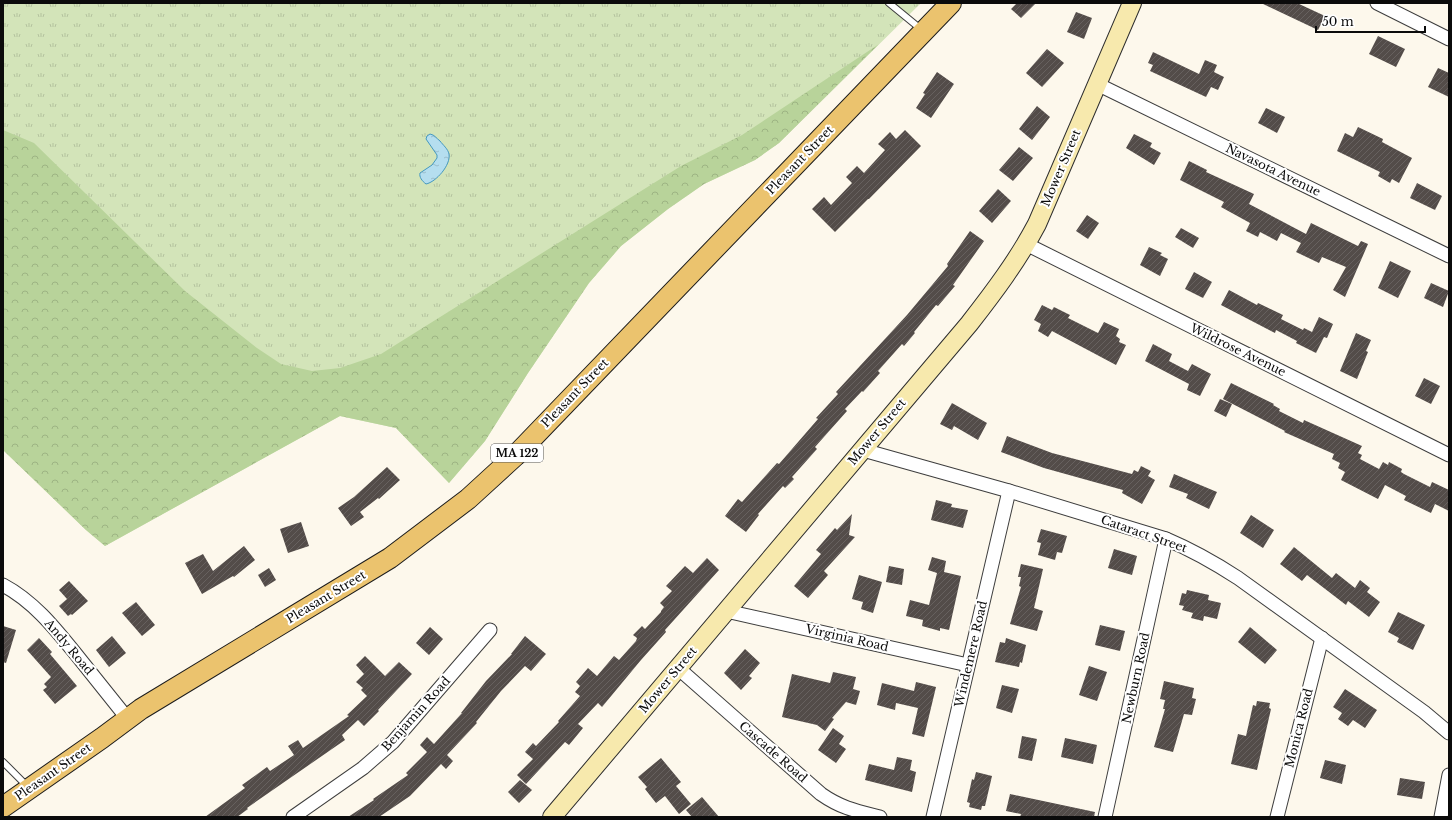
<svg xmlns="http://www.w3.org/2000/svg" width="1452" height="820" font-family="'Libre Baskerville',serif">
	<defs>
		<pattern id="grass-tufts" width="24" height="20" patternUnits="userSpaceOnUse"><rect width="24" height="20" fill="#d3e4b9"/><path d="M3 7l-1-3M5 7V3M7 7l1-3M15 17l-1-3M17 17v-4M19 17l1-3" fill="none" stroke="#b4c29e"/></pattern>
		<pattern id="forest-crowns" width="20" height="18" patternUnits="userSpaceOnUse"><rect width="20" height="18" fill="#b8d39a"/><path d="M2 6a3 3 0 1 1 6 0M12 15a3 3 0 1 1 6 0" fill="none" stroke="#9db483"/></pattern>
		<pattern id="water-ripples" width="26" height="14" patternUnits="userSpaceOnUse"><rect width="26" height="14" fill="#b5deef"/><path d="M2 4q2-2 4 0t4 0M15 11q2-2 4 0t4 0" fill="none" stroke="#9abdcc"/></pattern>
		<pattern id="building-hatch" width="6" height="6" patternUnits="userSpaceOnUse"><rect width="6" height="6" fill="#534c49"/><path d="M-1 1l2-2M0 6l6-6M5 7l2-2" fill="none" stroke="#67615f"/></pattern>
	</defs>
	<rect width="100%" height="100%" fill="#fdf8ec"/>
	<path fill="url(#grass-tufts)" d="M3,3H921L779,143L755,160L704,184L668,209L621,246L589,283L528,373L485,441L449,483L396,428L340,416L105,546L86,530L3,450Z"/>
	<path fill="url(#forest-crowns)" d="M879,44L779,143L755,160L704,184L668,209L621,246L589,283L528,373L485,441L449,483L396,428L340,416L105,546L86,530L3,450V130L34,143L185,291L257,348L281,364L312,371L340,368L381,354L681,166L742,135Z"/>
	<path fill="url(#water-ripples)" stroke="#4498bf" d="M430,134C435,135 436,138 440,141C443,145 448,149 449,154C451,165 436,182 426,184C422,181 419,177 420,173L432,165L437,158V155L426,139L427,136Z"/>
	<g fill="url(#building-hatch)">
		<path d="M1017,3H1036L1021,18L1011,9Z"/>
		<path d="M1261,3H1297L1325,16L1318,30Z"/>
		<path d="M1076,12L1092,18L1084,39L1067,32Z"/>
		<path d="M1378,36L1405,49L1396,67L1369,54Z"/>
		<path d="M1047,49L1064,63L1042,87L1026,73Z"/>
		<path d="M1153,52L1199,74L1205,60L1217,65L1214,72L1224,77L1218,90L1211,87L1206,97L1150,71L1153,65L1148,63Z"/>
		<path d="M1438,68L1449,73V97L1428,87Z"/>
		<path d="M937,72L954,84L931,118L916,108L925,94L923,93Z"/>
		<path d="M1037,106L1050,117L1032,140L1019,129Z"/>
		<path d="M1266,108L1285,117L1277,133L1258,123Z"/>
		<path d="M1358,127L1383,139L1382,142L1412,158L1399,183L1392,179L1390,183L1378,176L1380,172L1337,151L1345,133L1353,137Z"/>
		<path d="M905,130L921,146L869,199H868L835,232L812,209L824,197L831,205L852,183L846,177L857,166L864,173L885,150L878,144L890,132L896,139Z"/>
		<path d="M1134,134L1152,143L1150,147L1161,153L1154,165L1126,148Z"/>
		<path d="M1019,147L1033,158L1013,181L999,170Z"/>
		<path d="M1189,161L1207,170L1206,172L1254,194L1249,204L1306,234L1311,223L1358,246L1361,241L1368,244L1345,297L1333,290L1346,267L1322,257L1319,263L1296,252L1301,243L1281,233L1277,241L1260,232L1258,237L1246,231L1250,223L1221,207L1224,202L1180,180Z"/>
		<path d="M1417,183L1442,196L1435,210L1410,198Z"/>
		<path d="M998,189L1011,201L992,223L979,211Z"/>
		<path d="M1087,215L1099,223L1088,239L1076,231Z"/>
		<path d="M1181,228L1199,238L1193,248L1175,237Z"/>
		<path d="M970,231L984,241L953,285L955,286L938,306L936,305L914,332L915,333L904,346L902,344L878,371L880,373L863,392L862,391L845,409L847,411L815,447L817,449L792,477L794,479L785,488L783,486L758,514L759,515L746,532L725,516L738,499L742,502L777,463L779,464L818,419L816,418L838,394L836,392L907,315L948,266L947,264Z"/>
		<path d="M1149,247L1162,253L1160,255L1168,259L1160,276L1140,265Z"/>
		<path d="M1390,261L1411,271L1398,298L1378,288Z"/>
		<path d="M1194,272L1212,282L1203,298L1185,289Z"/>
		<path d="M1431,283L1449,291L1443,307L1424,298Z"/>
		<path d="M1229,290L1257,305L1258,303L1283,315L1281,319L1303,330L1304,328L1312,332L1319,317L1333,324L1327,338L1324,337L1316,353L1296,343L1297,341L1276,330L1275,333L1221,305Z"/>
		<path d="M1042,305L1052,310L1054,307L1070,315L1068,318L1098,333L1104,322L1119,329L1116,336L1120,339L1119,342L1126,345L1116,365L1052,331L1048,337L1038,331L1041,324L1034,320Z"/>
		<path d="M1356,333L1371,340L1366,351L1368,352L1357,379L1340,371Z"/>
		<path d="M1153,344L1172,354L1169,361L1188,371L1192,364L1211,374L1200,396L1187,390L1189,384L1145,361Z"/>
		<path d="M1424,378L1440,386L1431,404L1415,396Z"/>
		<path d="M1231,383L1274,404L1273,405L1280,409L1279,411L1303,423L1304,420L1362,446L1358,453L1362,455L1360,459L1379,469L1383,462L1388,465L1389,462L1402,469L1401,472L1404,474L1430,487L1432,482L1449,490V511L1435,504L1431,513L1404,500L1406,496L1385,485L1378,499L1341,480L1345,472L1338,468L1340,463L1332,459L1334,454L1284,432L1285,431L1223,399Z"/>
		<path d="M1220,399L1232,404L1226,417L1214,411Z"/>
		<path d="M952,403L987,423L978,440L954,426L952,430L940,424Z"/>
		<path d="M1007,436L1052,453L1132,474L1134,470L1138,472L1141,466L1151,471L1148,476L1155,480L1142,504L1122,493L1123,490L1044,468L1001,452Z"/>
		<path d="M387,467L400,480L379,499L378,498L360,512L364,517L351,526L338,508L354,497Z"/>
		<path d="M1174,474L1217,492L1209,509L1186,498L1188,494L1169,487Z"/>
		<path d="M936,500L952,504L951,507L968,510L963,528L931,520Z"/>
		<path d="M852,514L849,535L855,537L824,571L828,575L808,598L794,586L821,554L816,550L835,528L837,530Z"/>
		<path d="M1251,515L1274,530L1263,548L1240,533Z"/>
		<path d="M301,522L309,546L288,553L280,529Z"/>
		<path d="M1041,529L1067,536L1062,553L1057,552L1055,560L1038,555L1041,543L1037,542Z"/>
		<path d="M244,546L255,560L234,577L233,576L202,594L185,563L203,554L213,571Z"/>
		<path d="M1294,547L1332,578L1336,573L1355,588L1360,580L1370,588L1367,592L1380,602L1369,617L1348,601L1346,605L1307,575L1302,581L1280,564Z"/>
		<path d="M1114,549L1137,556L1132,575L1108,568Z"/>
		<path d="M932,557L946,561L944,572L961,576L949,630L940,628V631L922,626L923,620L906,616L910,600L929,605L937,573L928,570Z"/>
		<path d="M707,558L719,570L665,630L666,632L641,660L602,707L598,703L578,724L583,728L569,745L565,742L526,784L517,775L533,759L525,752L533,743L536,746L559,722L558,721L580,696L575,692L580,686L576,682L588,668L597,676L614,656L619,660L636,641L637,638L633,635L642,626L645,629L661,612V611L664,607L660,603L672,591L666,586L685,566L693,573Z"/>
		<path d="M1021,564L1043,569L1034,608L1043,611L1037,631L1010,624L1021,587L1019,586L1021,577H1018Z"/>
		<path d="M889,566L904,569L902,585L886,582Z"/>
		<path d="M269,568L276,580L265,587L258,575Z"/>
		<path d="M859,575L882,582L873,613L861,609L863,602L852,599Z"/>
		<path d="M69,581L88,601L72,615L71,614L68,616L59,606L67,599L59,590Z"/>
		<path d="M1187,590L1209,595L1208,600L1221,603L1217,619L1204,616L1203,621L1191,618L1193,613L1182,610L1184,606L1179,605L1182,593L1186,594Z"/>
		<path d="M136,602L155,625L142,636L122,613Z"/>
		<path d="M1398,612L1425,625L1413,650L1397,642L1399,638L1388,632Z"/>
		<path d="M1100,625L1125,631L1120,651L1095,645Z"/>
		<path d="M3,626L16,630L6,663L3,662Z"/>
		<path d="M430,627L443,639L429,655L416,643Z"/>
		<path d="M1250,627L1277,650L1265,664L1238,642Z"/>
		<path d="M112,636L126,653L109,667L96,650Z"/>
		<path d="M525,636L546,654L531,671L525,666L501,691L476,722L477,723L447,755L453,761L446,769L441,764L410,796L379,817H348L374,800L373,799L408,775L406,773L427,752L420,745L427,737L434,744L462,713H461L486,681L512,654H511Z"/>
		<path d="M39,638L52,652L50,654L77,686L55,704L43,690L47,687L44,684L51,677L27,650Z"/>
		<path d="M1006,638L1026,645L1022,663L1020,662L1019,667L995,662L1000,642L1005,643Z"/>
		<path d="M745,649L760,663L749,676L752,678L741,690L724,673Z"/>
		<path d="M365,656L385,676L399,662L412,674L378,710L379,711L364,726L358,720L342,735L345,740L280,785L247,808L248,809L237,817H205L245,788L242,785L256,775L267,767L270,771L294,755L288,746L298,740L303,748L349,716L347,715L367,696L361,690L363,688L356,682L364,674L356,665Z"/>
		<path d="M1089,666L1107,672L1097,701L1079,695Z"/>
		<path d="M833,672L856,677L853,689L860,691L856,705L846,702L832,718L834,719L825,731L817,725L782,717L792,674L830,683Z"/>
		<path d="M1164,681L1194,688L1192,698L1196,699L1192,715L1184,714L1173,752L1154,747L1165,709H1163L1165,700L1160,699Z"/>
		<path d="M916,682L936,687L924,737L912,734L918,708L896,703L895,710L877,705L882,683L914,691Z"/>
		<path d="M1002,685L1019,689L1012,713L996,708Z"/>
		<path d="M1345,689L1377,710L1365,728L1353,720L1348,726L1338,719L1342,713L1333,707Z"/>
		<path d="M1257,701L1270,703L1269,708L1271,709L1257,770L1231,764L1238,734L1246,736L1253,705L1256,706Z"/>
		<path d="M833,728L844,736L839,744L846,749L836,763L818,750Z"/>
		<path d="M1022,736L1037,739L1032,761L1018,758Z"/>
		<path d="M1065,738L1097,745L1093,764L1061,757Z"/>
		<path d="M897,757L912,760L910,770L916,772L912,792L865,780L869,764L894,770Z"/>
		<path d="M661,758L681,782L676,786L691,804L679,814L665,796L656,803L645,789L647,787L638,777Z"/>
		<path d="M1325,760L1346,765L1342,784L1320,778Z"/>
		<path d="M976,772L992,776L985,806H982L981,810L969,807L970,803L967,802L972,779L974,780Z"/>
		<path d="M1400,778L1425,782L1422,799L1397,795Z"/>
		<path d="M520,780L532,790L519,803L508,792Z"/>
		<path d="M1010,794L1095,812L1094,817H1020L1021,814L1006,811Z"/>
		<path d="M702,797L719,817H692L686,810Z"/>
	</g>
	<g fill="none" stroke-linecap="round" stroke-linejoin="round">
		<defs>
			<g id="lane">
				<path d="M889,3L922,30"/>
				<path d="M3,762L28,787"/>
			</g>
			<g id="street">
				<path d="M1377,3L1449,39"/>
				<path d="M1097,84L1449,256"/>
				<path d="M1026,244L1449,455"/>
				<path d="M863,450L1009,491L1166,539C1192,550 1215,563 1238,578L1424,712L1449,733"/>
				<path d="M3,585C35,602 57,631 79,658C95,678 111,698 127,718"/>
				<path d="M726,611L968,665"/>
				<path d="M678,668L821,794C841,808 856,811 880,817"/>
				<path d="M293,817L363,768L393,742L490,630"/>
				<path d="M933,817L1009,491"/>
				<path d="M1105,817L1166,539"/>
				<path d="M1277,817L1322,638"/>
				<path d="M1441,817L1449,775"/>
			</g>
			<path id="secondary" d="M552,817L969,324C994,292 1018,260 1037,224L1132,3"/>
			<path id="primary" d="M3,807L102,738L141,709L390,558L468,499L515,456L951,3"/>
		</defs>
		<use href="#lane" stroke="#3e3e3e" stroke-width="8"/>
		<use href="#street" stroke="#3e3e3e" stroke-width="15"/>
		<use href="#secondary" stroke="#2d2d2d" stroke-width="20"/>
		<use href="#primary" stroke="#1c1c1c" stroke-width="22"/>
		<use href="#lane" stroke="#fff" stroke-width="6"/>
		<use href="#street" stroke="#fff" stroke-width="13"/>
		<use href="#secondary" stroke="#f7e9ad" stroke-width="18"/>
		<use href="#primary" stroke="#ebc36e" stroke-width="20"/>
	</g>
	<g text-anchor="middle" stroke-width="4" stroke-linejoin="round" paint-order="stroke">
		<rect fill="#fff" stroke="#545454" stroke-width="1" x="491" y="444" width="52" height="18" rx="3"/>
		<g font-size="11" font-weight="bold" fill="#0b0b0b">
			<text x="517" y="457">MA 122</text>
		</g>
		<g font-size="12" fill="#0b0b0b" stroke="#fff">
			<text transform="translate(800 160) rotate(-46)" y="4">Pleasant Street</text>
			<text transform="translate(1061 168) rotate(-67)" y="4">Mower Street</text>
			<text transform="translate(1273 170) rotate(26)" y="4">Navasota Avenue</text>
			<text transform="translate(1238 350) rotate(26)" y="4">Wildrose Avenue</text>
			<text transform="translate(575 393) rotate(-46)" y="4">Pleasant Street</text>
			<text transform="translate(877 432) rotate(-50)" y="4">Mower Street</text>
			<text transform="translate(1144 534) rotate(19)" y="4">Cataract Street</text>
			<text transform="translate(326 597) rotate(-31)" y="4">Pleasant Street</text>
			<text transform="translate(847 638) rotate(13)" y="4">Virginia Road</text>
			<text transform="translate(69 647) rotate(50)" y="4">Andy Road</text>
			<text transform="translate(971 654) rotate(-77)" y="4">Windemere Road</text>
			<text transform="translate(1136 678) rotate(-78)" y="4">Newburn Road</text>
			<text transform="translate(668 680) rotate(-50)" y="4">Mower Street</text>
			<text transform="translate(416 714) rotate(-48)" y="4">Benjamin Road</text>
			<text transform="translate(1299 728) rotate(-76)" y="4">Monica Road</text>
			<text transform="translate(773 752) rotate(41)" y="4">Cascade Road</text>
			<text transform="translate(53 772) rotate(-35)" y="4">Pleasant Street</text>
		</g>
	</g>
	<rect width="1452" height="820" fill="none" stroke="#0b0b0b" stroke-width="8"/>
	<path d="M1316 26v6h109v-6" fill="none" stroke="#0b0b0b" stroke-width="2"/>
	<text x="1322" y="26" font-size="12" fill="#0b0b0b" stroke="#ffffff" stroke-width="3" paint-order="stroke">50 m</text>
</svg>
